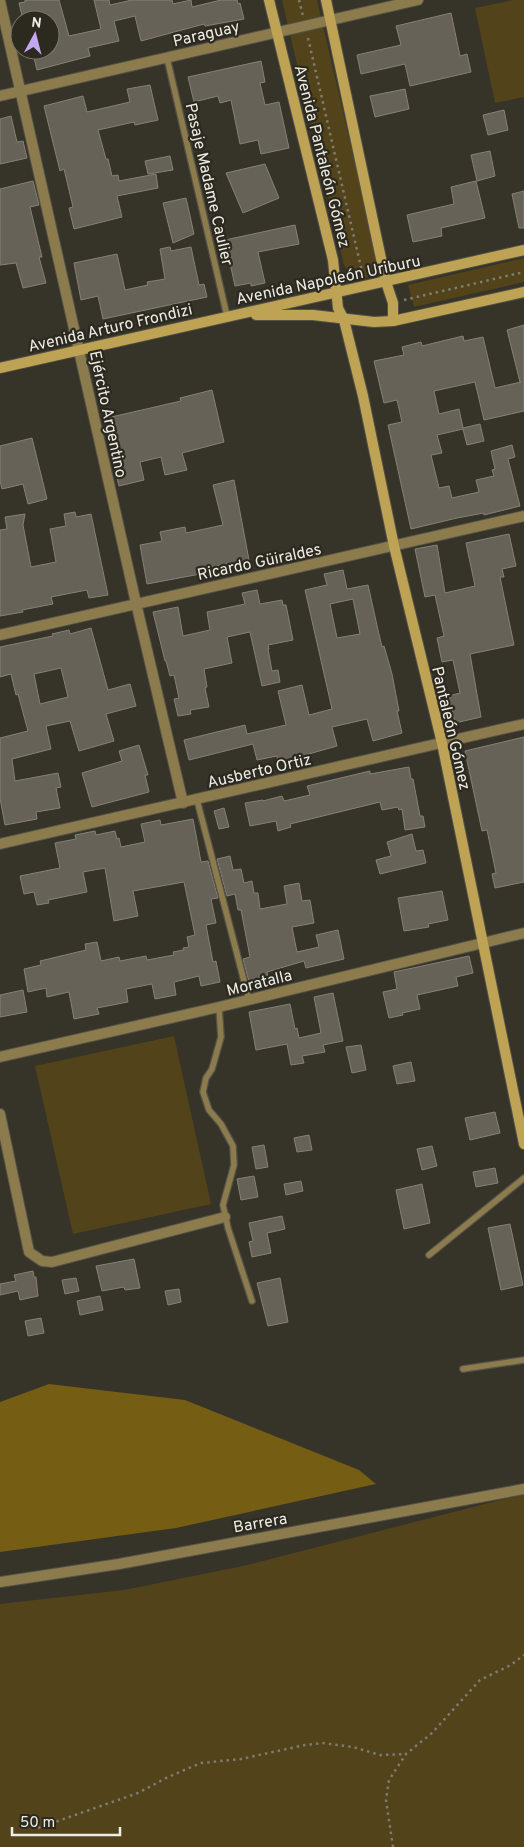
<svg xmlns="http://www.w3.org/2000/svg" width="524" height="1847" font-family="Overpass,sans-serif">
	<rect width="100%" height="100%" fill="#363329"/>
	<g fill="#52431a">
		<path d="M282,0H317L377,258L374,270L364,280L351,275L344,265Z"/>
		<path d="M513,0H524V97L495,103L475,8Z"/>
		<path d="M524,258V282L414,307L408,285Z"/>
		<path d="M174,1036L211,1204L73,1234L35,1066Z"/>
		<path d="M524,1494V1847H0V1604L124,1590L243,1566Z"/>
	</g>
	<path fill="#755d14" d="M49,1384L185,1400L359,1470L376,1484L176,1528L0,1552V1402Z"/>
	<g fill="#666257" stroke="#858176" fill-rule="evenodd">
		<path d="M25,0H59L69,36L101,29L94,0H109L110,5L132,0H172L173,4L191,0L192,7L221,0H237L238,4L240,3L244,19L205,26L204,24L141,41L135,16L114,21L119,41L88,48L90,56L37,70L32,50H50V20H23L19,3L25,2Z"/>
		<path d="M451,13L460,56L467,54L471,72L410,86L405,64L361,74L357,55L401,45L396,26Z"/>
		<path d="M261,61L265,82L260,83L265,105L279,102L289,148L261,154L258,140L240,144L231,100L220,103L218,96L194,102L188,77Z"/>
		<path d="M150,85L158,120L135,125L134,122L98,130L106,159H108L112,176L118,175L119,181L156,174L158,188L117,196L122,217L74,229L69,208L73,207L64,169L60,171L44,106L83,96L87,112L130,102L127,89Z"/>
		<path d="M405,89L409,109L375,117L370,96Z"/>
		<path d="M504,110L508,130L488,135L483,115Z"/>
		<path d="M11,116L17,142L23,141L27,158L0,164V119Z"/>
		<path d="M490,151L495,176L477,181L471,155Z"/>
		<path d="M170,156L173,170L148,174L145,161Z"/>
		<path d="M265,164L279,198L243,213L226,173Z"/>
		<path d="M33,181L39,205L30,207L42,257H39L46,283L23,288L16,263L0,265V189Z"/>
		<path d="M476,181L485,218L441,228L442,236L413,242L407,215L454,204L451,187Z"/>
		<path d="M524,191V228H519L512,194Z"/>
		<path d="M186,198L194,234L173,243L163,203Z"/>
		<path d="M295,225L299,244L258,252L265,283L251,286V283L235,286L225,240Z"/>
		<path d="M170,247L171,251L191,247L199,285L204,284L207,297L103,319L98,296L81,300L74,263L117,254L125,290L148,285L147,282L165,279L160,249Z"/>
		<path d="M524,325V411L484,420L475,382L434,391L439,414L459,409L463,428L480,424L484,441L467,445L463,429L437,435L442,453L431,455L439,488L449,486L452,498L479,492L476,480L494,476L492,470L495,469L491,451L512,445L515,457L508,459L520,506L484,515V513L457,518L411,529L388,425L402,422L397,400L384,403L374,361L404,355L402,347L421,342L422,346L463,336L464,341L483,337L495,388L521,382H520L507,330Z"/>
		<path d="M212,390L224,442L182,453L187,470L165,475L161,457L140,462L144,480L119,486L112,456L116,455L107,418L181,401L180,398Z"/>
		<path d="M32,438L47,499L28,504L23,484L2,489L0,481V446Z"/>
		<path d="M234,480L249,560L210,567L211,572L147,584L140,545L162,541L160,532L185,527L186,533L223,525L213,485Z"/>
		<path d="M75,512L76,517L91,514L108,595L89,598L87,590L51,597L53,604L22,610L23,612L0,616V530L7,529L5,517L25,514L23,525L31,567L56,562L50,529L66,526L64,514Z"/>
		<path d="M509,534L516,566L502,569L504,577H500L514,645L470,654L481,717L455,723L449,696L460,693L453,660L442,662L437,638L444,636L435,595L425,597L415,549L437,545L445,593L475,586L466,543Z"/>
		<path d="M343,570L347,589L368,585L378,630L382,647L384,646L392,674L399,711H397L402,733L373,741L367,719L332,727L337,746L291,759V760L278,763L277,756L257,760L253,744L189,760L184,740L245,725L247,734L286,725L278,691L302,685L309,715L332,709L305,590L327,585L324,574ZM353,599L360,634L337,638L330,604Z"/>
		<path d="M257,590L260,604L282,600L283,605H286L293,640L268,645L269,649H268L272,671L278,670L280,682L262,686L250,632L227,637L232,663L204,669L207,687L205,688L209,707L190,710L191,714L178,716L174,699L179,698L174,675L170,676L166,661H165L153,612L178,607L183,636L210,630L207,612L245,604L242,593Z"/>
		<path d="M91,628L108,690L130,684L136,706L106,714L114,741L79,751L70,721L46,726L51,749L12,759L15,781L58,773L61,787L56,788L60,808L36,812L37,819L5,825L0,798V738L28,731L18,694L16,695L11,674L0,677V647L53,636L52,634L69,630L70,634ZM61,668L68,697L40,704L34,674Z"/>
		<path d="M524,737V882L495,888L492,874L496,873L487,830L482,831L465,751Z"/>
		<path d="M139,745L148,775H145L149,792L92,807L82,773L122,761L119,751Z"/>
		<path d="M409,767L411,779H413L420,816H423L425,827L405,830L402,809L399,810L398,807L382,810L380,802L290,824L291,827L278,831L276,821L250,826L245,803L263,800V801L282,796L284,801L310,795L307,786L370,771V774Z"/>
		<path d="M224,808L229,827L219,829L214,811Z"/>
		<path d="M193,819L201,862L208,861L218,898L211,899L216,923L206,925L213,962L216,961L220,982L201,986L199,976L174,982L176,995L155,999L152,984L126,989L128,1002L97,1008L99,1014L74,1019L69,992L47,997L46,988L28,992L24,969L41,965L40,961L86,950L85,944L97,942L101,961L119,957L120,961L146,956L147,960L174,955L173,952L184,950L183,948L189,947L187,937L195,935L184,882L133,891L138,916L114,921L105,868L83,872L87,892L48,900L49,903L37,905L34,892L24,894L20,876L60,868L55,843L76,839L75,835L95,831L96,835L115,831L117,839L119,838L121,847L145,842L141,824L160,820L161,825Z"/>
		<path d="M412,834L416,851L423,850L426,863L380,874L376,860L391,856L387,842Z"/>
		<path d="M230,856L233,870L241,869L244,883L252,881L254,893H258L260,909L287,904L284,886L299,883L302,901L310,900L314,923L292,927L297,952L319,947L316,935L338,930L344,959L306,968L304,961L267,972L268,977L249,982L243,959L250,957L241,910H238L235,894L227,896L217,859Z"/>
		<path d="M442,891L448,920L428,924L429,927L404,931L398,898Z"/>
		<path d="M469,956L473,973L456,977L458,986L417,995L420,1009L402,1013L403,1015L389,1018L383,992L397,989L394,972Z"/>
		<path d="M23,990L27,1012L0,1017V995Z"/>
		<path d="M333,993L343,1041L323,1045L325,1052L302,1056L304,1063L291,1065L287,1044L256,1050L249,1012L290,1004L295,1029L297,1028L299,1038L321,1033L314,997Z"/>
		<path d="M361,1045L366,1070L352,1073L346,1047Z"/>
		<path d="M411,1062L415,1081L397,1084L393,1066Z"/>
		<path d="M495,1112L500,1133L470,1140L465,1118Z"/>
		<path d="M309,1135L312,1150L297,1152L294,1138Z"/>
		<path d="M264,1145L268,1167L256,1169L252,1147Z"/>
		<path d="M432,1146L437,1166L422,1170L417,1149Z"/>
		<path d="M495,1168L498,1183L476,1187L473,1172Z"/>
		<path d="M254,1176L258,1197L241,1200L237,1179Z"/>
		<path d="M301,1181L303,1191L286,1195L284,1184Z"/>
		<path d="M422,1184L430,1223L404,1229L396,1190Z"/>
		<path d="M282,1216L285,1229L267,1233L271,1253L252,1257L249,1242L253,1241L249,1223Z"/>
		<path d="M510,1224L523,1285L501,1290L488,1228Z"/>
		<path d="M134,1259L140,1288L125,1290L124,1287L102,1291L96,1266Z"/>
		<path d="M33,1271L34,1277H36L38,1296L20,1300L18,1291L0,1295V1284L16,1281L14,1275Z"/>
		<path d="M76,1278L79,1291L65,1294L62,1280Z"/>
		<path d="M280,1278L288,1322L268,1326L257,1283Z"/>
		<path d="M179,1289L181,1302L168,1305L165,1291Z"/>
		<path d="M100,1296L103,1310L80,1315L77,1301Z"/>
		<path d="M41,1318L44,1333L28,1336L25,1321Z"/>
	</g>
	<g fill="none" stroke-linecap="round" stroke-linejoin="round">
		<defs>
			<g id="lane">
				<path d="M167,58L227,316"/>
				<path d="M197,800L249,1000"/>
				<path d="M219,1007L221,1037L212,1069L206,1078L203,1092L209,1110L221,1124L233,1146L234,1165L223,1205L228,1228L252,1301"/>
				<path d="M429,1255L524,1178"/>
				<path d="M463,1369L524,1360"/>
			</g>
			<g id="street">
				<path d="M0,1L136,603L183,803"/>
				<path d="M0,96L418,0"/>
				<path d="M0,635L524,516"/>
				<path d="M0,844L524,724"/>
				<path d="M0,1057L219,1007L524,933"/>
				<path d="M0,1114L29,1252L42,1261L52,1262L225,1217"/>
				<path d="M0,1582L119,1564L524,1489"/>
			</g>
			<g id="secondary">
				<path d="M269,0L333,260L338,308L344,320L363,396L394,546L442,743L524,1144"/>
				<path d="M326,0L386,282L393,303V321"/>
				<path d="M256,315H313L374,322L393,321L524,292"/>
				<path d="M0,368C175,328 350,290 524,250"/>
			</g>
		</defs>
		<use href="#lane" stroke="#545147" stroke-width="8"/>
		<use href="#street" stroke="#545147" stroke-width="12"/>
		<use href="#secondary" stroke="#545147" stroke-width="12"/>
		<g stroke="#7d7b72" stroke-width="2.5" stroke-dasharray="2.5 4" stroke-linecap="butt">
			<path d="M299,0L303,16"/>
			<path d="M308,38L363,276"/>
			<path d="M404,300L524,272"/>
			<path d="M38,1828L138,1793L168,1777L201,1763L241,1759L305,1745L322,1743L353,1747L380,1755L406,1754"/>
			<path d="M393,1847L386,1800L389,1780L406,1754L432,1733L480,1680L511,1665L524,1655"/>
		</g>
		<use href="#lane" stroke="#8c7b4c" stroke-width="5.5"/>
		<use href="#street" stroke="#8c7b4c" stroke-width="10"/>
		<use href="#secondary" stroke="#bfa354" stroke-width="10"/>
	</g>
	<g text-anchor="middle" stroke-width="4.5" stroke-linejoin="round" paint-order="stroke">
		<g font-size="16" fill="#efede7" stroke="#2c291f">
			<text transform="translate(206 33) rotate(-13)" y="6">Paraguay</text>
			<text transform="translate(323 156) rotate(76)" y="6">Avenida Pantaleón Gómez</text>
			<text transform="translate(210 184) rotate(77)" y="6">Pasaje Madame Caulier</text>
			<text transform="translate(328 279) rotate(-12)" y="6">Avenida Napoleón Uriburu</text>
			<text transform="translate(110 327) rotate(-13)" y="6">Avenida Arturo Frondizi</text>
			<text transform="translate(109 414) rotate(78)" y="6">Ejército Argentino</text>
			<text transform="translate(259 561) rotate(-12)" y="6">Ricardo Güiraldes</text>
			<text transform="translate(452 728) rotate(77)" y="6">Pantaleón Gómez</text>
			<text transform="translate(259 770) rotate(-13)" y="6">Ausberto Ortiz</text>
			<text transform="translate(259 982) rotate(-14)" y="6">Moratalla</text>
			<text transform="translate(260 1522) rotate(-10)" y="6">Barrera</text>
		</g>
	</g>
	<g transform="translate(35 35) rotate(7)"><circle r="24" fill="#2c291f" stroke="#7a776f"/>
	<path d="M0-4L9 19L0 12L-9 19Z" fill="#c2a8f3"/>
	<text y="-8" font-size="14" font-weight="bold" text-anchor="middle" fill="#efede7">N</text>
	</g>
	<path d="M12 1827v8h108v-8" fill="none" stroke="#efede7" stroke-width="2.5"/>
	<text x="20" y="1827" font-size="15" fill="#efede7" stroke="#2c291f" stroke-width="4" paint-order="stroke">50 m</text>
</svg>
